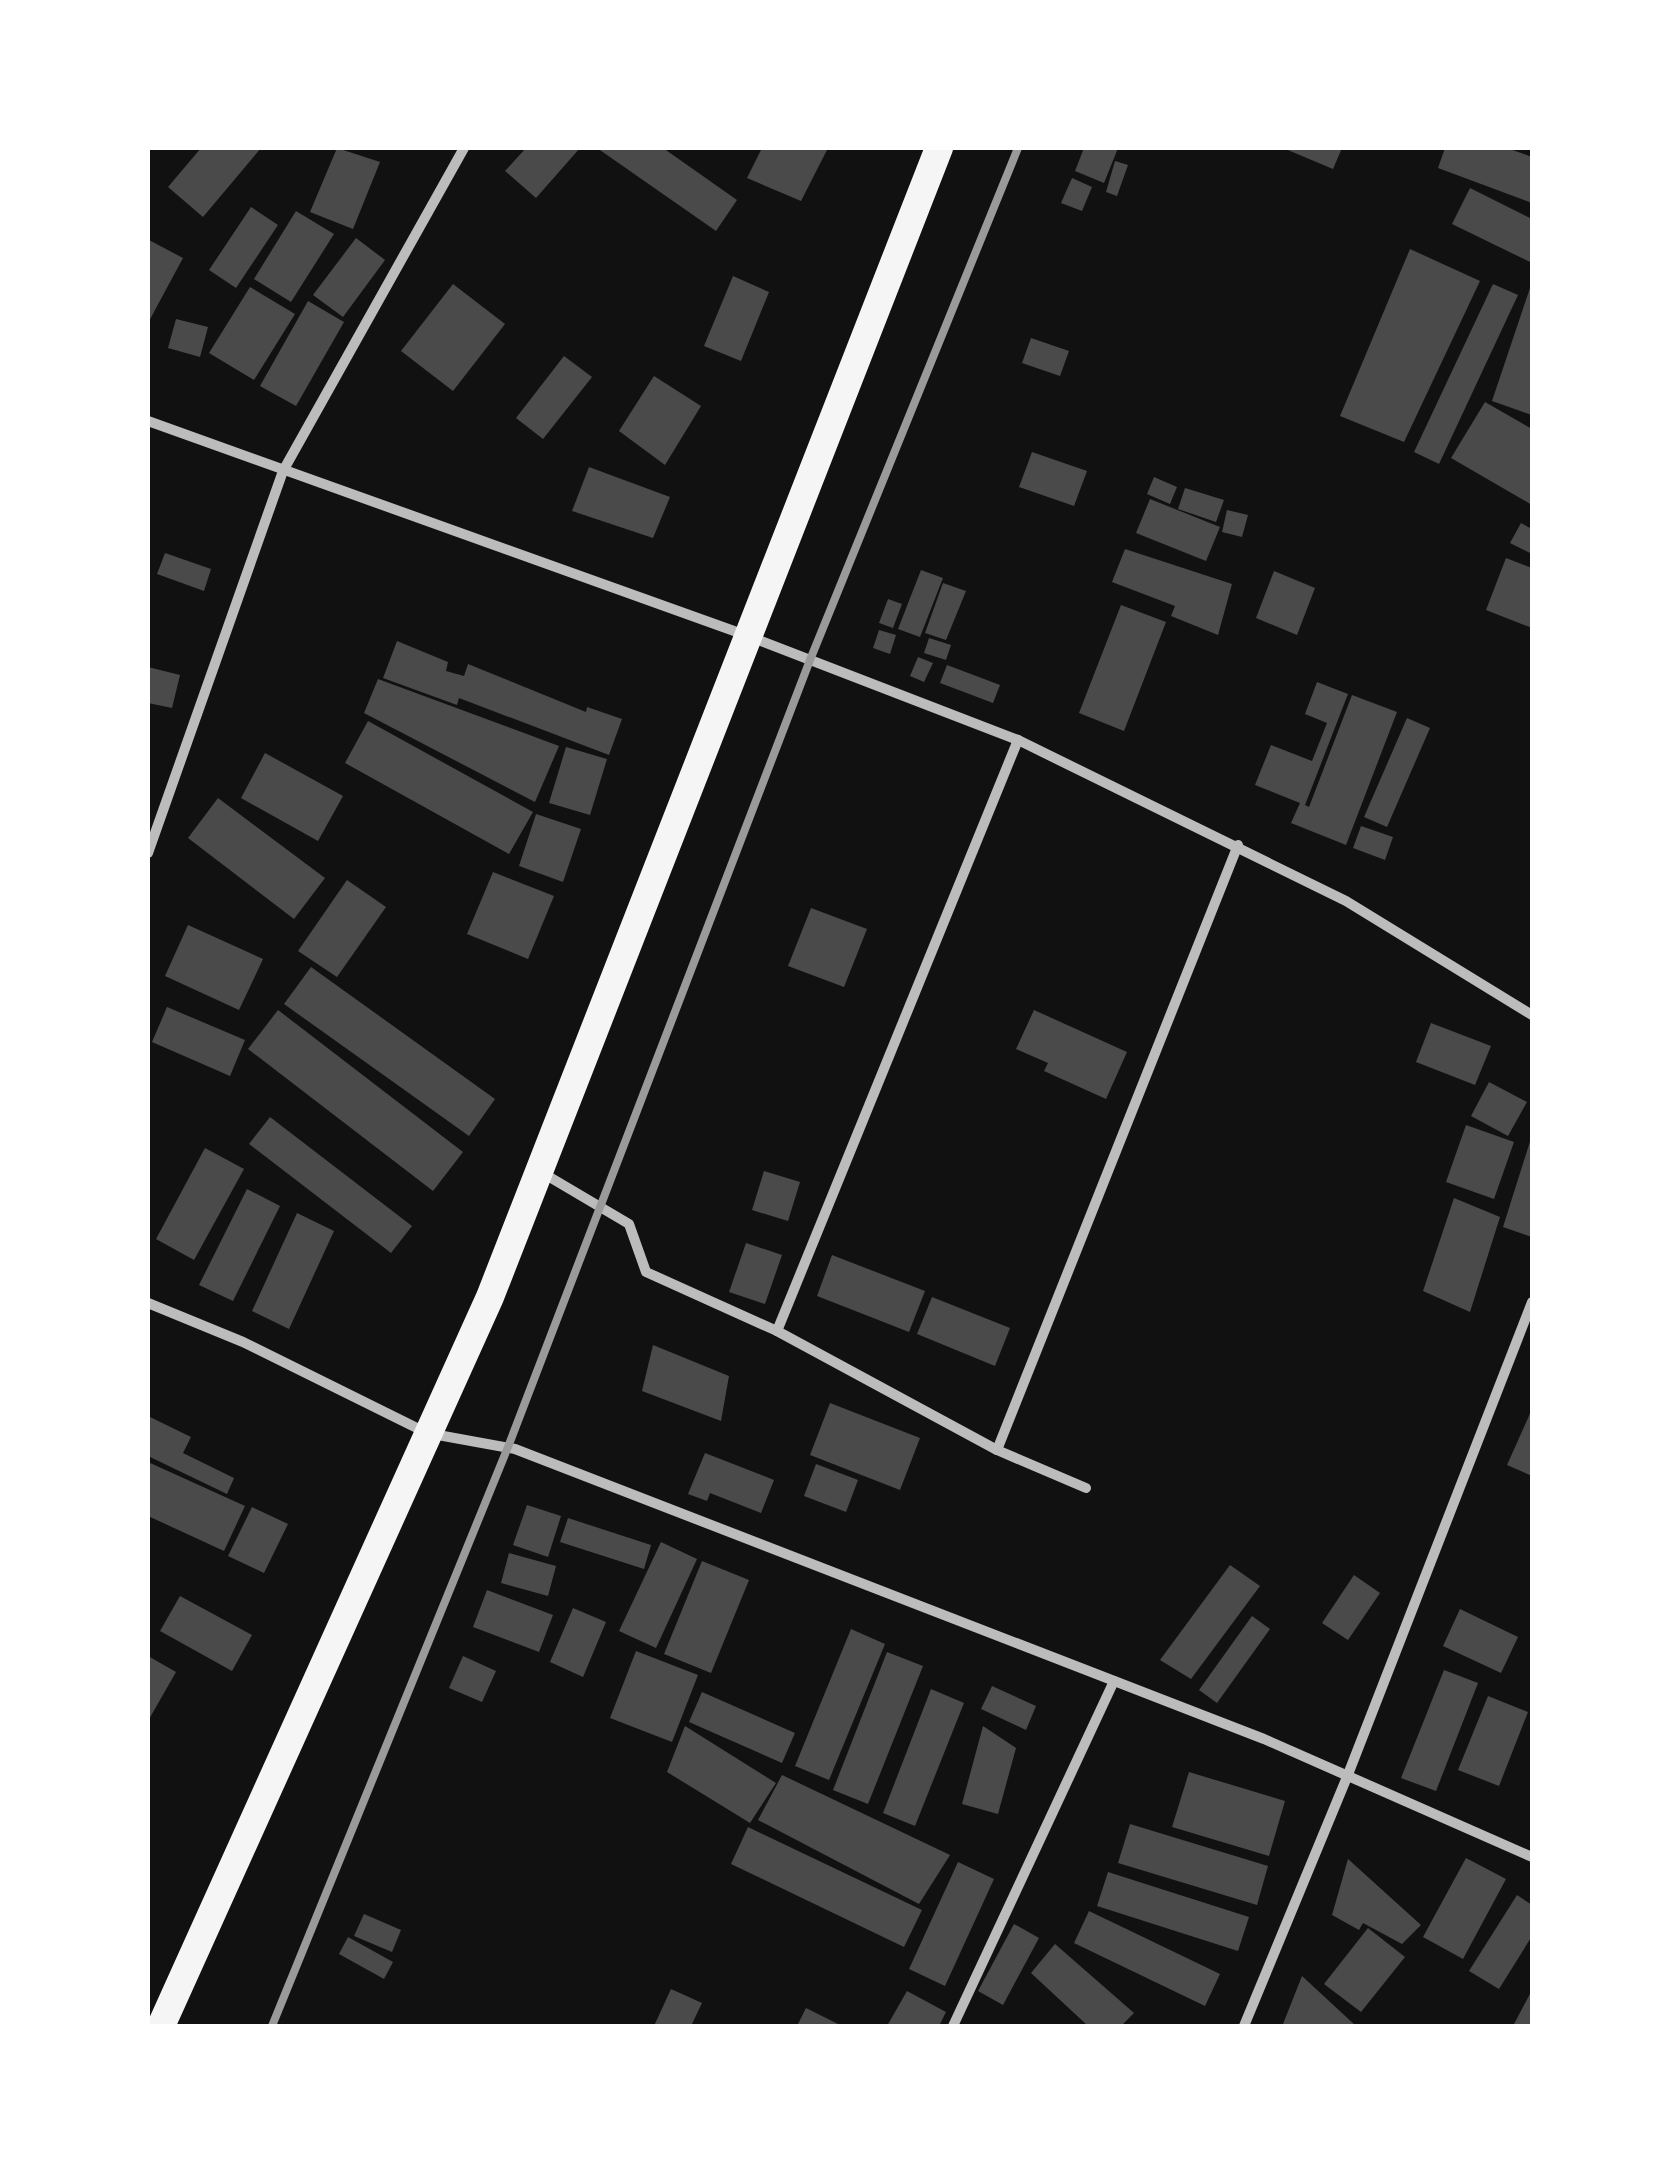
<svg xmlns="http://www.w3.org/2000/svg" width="1680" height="2174" font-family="'Titillium Web',sans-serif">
	<rect width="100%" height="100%" fill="#111"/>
	<g fill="#4a4a4a">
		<path d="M201,148H261L203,217L168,187Z"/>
		<path d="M337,148L380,162L353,229L310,212Z"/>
		<path d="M526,148H580L536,198L505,171Z"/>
		<path d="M597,148H663L737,200L716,231Z"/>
		<path d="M762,148H828L801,201L747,178Z"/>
		<path d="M1084,148H1118L1104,183L1075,171Z"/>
		<path d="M1283,148H1342L1333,169Z"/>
		<path d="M1445,148H1507L1532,157V203L1438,168Z"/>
		<path d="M1115,161L1128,165L1117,196L1106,192Z"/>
		<path d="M1072,178L1092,187L1082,211L1061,203Z"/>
		<path d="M1470,188L1532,219V263L1452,224Z"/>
		<path d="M251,207L278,225L236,288L209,270Z"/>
		<path d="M296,211L334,234L291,302L254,279Z"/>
		<path d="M356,238L385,260L343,317L313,295Z"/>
		<path d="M149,240L183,258L148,323V242Z"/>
		<path d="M1410,249L1480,281L1404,442L1340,416Z"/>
		<path d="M733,276L769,292L741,361L704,346Z"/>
		<path d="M1532,282V415L1492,401Z"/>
		<path d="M453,284L505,324L453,391L401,351Z"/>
		<path d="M1493,284L1518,295L1439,464L1414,452Z"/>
		<path d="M250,287L295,314L254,380L209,353Z"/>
		<path d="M308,301L344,322L296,406L260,386Z"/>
		<path d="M176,319L208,327L200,357L168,348Z"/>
		<path d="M1031,338L1069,351L1060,376L1022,363Z"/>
		<path d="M564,356L592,377L543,439L516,418Z"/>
		<path d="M654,376L701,406L665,465L619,431Z"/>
		<path d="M1485,402L1532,429V505L1451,458Z"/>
		<path d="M1032,452L1087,471L1074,506L1019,487Z"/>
		<path d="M589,467L670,497L653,538L572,511Z"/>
		<path d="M1154,477L1177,487L1170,504L1147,494Z"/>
		<path d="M1185,488L1224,500L1216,522L1178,509Z"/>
		<path d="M1150,499L1220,527L1206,561L1136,533Z"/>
		<path d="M1227,510L1248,515L1242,537L1222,532Z"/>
		<path d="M1521,523L1532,529V554L1510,543Z"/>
		<path d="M1125,549L1232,584L1218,635L1171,616L1175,606L1112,582Z"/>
		<path d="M165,553L211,569L204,591L157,574Z"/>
		<path d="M1506,558L1532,568V628L1486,610Z"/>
		<path d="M921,570L943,578L920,637L898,629Z"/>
		<path d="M1274,571L1315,588L1297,635L1256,618Z"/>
		<path d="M943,583L966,591L946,640L925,633Z"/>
		<path d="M888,599L902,604L893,628L879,623Z"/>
		<path d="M1121,605L1166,622L1124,731L1079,713Z"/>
		<path d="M879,630L896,635L890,654L873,648Z"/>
		<path d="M929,638L951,645L946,660L924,653Z"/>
		<path d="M397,641L448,662L446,671L464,676L468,664L586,712L587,707L622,719L609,755L459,698L457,705L383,678Z"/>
		<path d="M918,657L933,663L924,682L910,676Z"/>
		<path d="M947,665L1000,685L993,703L940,683Z"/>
		<path d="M148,667L180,675L172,708L148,703Z"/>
		<path d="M378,679L559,746L535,802L364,713Z"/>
		<path d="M1317,682L1348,694L1305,805L1309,807L1352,695L1397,712L1346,845L1291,823L1300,803L1255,785L1271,745L1312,761L1327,723L1305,714Z"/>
		<path d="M1407,718L1430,728L1387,827L1364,817Z"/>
		<path d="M368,721L533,812L509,854L345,763Z"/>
		<path d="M566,747L607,759L590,815L549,803Z"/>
		<path d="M265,753L343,796L318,841L241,798Z"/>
		<path d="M218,798L325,878L294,919L188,838Z"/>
		<path d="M536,814L581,829L563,882L519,866Z"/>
		<path d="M1361,826L1393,837L1385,860L1353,848Z"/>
		<path d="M493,872L554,896L528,959L467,934Z"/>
		<path d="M347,880L386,907L337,977L298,951Z"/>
		<path d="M811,908L867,929L844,987L788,966Z"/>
		<path d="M188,925L263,959L239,1010L165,976Z"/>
		<path d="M311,967L495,1099L469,1136L284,1004Z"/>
		<path d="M167,1007L245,1040L230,1076L152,1042Z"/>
		<path d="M278,1010L463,1152L433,1191L248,1049Z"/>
		<path d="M1034,1010L1127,1052L1106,1099L1044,1071L1048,1063L1016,1049Z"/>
		<path d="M1431,1023L1491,1046L1475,1085L1416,1062Z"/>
		<path d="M1489,1082L1527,1102L1508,1136L1471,1116Z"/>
		<path d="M270,1117L412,1226L391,1253L249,1144Z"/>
		<path d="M1466,1125L1514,1142L1494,1199L1446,1182Z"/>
		<path d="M1532,1135V1237L1503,1227Z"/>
		<path d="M205,1148L244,1169L194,1260L156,1239Z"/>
		<path d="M764,1171L800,1182L788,1221L752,1210Z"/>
		<path d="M247,1189L280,1206L233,1301L199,1285Z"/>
		<path d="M1454,1198L1500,1217L1470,1312L1423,1291Z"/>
		<path d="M297,1213L334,1231L289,1329L252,1311Z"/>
		<path d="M746,1243L782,1255L765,1304L729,1292Z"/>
		<path d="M832,1255L925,1291L909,1332L817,1296Z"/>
		<path d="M932,1297L1010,1328L995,1366L917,1334Z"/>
		<path d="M653,1345L729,1376L721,1421L642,1391Z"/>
		<path d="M830,1403L920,1438L900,1490L810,1455Z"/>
		<path d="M1532,1409V1476L1507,1465Z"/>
		<path d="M148,1416L191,1437L183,1453L234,1478L227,1494L148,1456Z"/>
		<path d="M705,1453L774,1480L761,1513L710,1493L707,1501L688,1494Z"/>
		<path d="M148,1462L245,1506L224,1551L148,1516Z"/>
		<path d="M816,1464L858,1480L846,1512L804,1496Z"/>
		<path d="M527,1505L561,1516L548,1557L513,1545Z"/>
		<path d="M252,1507L288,1524L264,1573L228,1556Z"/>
		<path d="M568,1518L651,1545L644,1569L560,1542Z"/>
		<path d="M661,1542L697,1559L656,1648L619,1631Z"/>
		<path d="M509,1553L556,1566L548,1596L501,1583Z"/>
		<path d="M702,1561L749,1580L711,1673L664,1654Z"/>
		<path d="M1230,1565L1260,1586L1191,1679L1160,1660Z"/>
		<path d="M1354,1575L1380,1593L1348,1640L1322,1623Z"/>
		<path d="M487,1590L553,1615L539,1652L473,1627Z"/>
		<path d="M180,1596L252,1635L232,1671L160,1631Z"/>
		<path d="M573,1608L606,1622L583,1677L550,1662Z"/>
		<path d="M1460,1609L1518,1637L1501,1673L1443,1646Z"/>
		<path d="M1252,1616L1270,1629L1217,1703L1199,1690Z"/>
		<path d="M851,1629L885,1644L829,1780L795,1766Z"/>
		<path d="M636,1651L698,1675L672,1742L610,1718Z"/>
		<path d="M887,1652L923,1666L868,1804L833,1790Z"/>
		<path d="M148,1656L176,1672L148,1721Z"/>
		<path d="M463,1656L496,1671L482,1702L449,1688Z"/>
		<path d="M1444,1670L1478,1683L1436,1791L1401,1778Z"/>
		<path d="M992,1686L1036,1706L1026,1730L981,1709Z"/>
		<path d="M931,1689L964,1703L915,1826L883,1813Z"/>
		<path d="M702,1692L795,1733L782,1763L689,1722Z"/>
		<path d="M1488,1696L1528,1712L1499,1786L1458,1770Z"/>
		<path d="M685,1726L776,1783L750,1823L667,1772Z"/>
		<path d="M983,1726L1016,1748L998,1814L962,1804Z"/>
		<path d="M1189,1772L1285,1801L1269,1856L1172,1827Z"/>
		<path d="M782,1775L950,1855L919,1904L758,1820Z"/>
		<path d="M1130,1824L1268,1866L1257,1905L1118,1863Z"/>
		<path d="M748,1827L922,1910L904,1947L731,1864Z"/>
		<path d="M1466,1858L1506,1879L1463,1959L1423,1937Z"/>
		<path d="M1348,1859L1421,1925L1402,1944L1363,1923L1359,1930L1332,1915Z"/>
		<path d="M958,1862L994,1879L945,1986L909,1969Z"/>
		<path d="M1108,1872L1249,1917L1238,1951L1097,1906Z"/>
		<path d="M1517,1895L1532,1905V1936L1499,1989L1469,1971Z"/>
		<path d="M1089,1911L1220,1974L1205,2006L1074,1943Z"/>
		<path d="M364,1914L401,1930L392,1952L354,1936Z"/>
		<path d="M1014,1924L1039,1938L1003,2005L978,1991Z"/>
		<path d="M1368,1928L1405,1957L1361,2012L1324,1984Z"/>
		<path d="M348,1937L393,1962L384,1979L339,1954Z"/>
		<path d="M1055,1944L1134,2013L1121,2026H1088L1031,1973Z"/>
		<path d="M1302,1976L1356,2026L1283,2024Z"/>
		<path d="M671,1989L702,2003L691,2026H654Z"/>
		<path d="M1532,1990V2026H1513Z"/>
		<path d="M907,1991L946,2012L939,2026H887Z"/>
		<path d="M806,2008L842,2026H797Z"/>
	</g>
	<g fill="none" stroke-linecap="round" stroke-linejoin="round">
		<g stroke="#bcbcbc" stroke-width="10">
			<path d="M148,421L748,636L1018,740L1346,901L1532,1015"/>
			<path d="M148,853L283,471L464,148"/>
			<path d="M541,1172L629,1224L646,1272L777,1331L997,1450L1086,1488"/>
			<path d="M148,1303L243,1342L427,1433L515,1449L1264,1739L1532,1857"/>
			<path d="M777,1331L1018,740"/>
			<path d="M997,1450L1238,845"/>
			<path d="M953,2026L1114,1681"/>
			<path d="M1244,2026L1347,1777L1532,1302"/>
		</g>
		<path stroke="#f5f5f5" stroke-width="28" d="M161,2026L490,1297L939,148"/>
		<path stroke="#9a9a9a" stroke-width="8" d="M272,2026L508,1447L810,660L1018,148"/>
	</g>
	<rect width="1680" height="2174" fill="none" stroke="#ffffff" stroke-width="300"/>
</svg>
